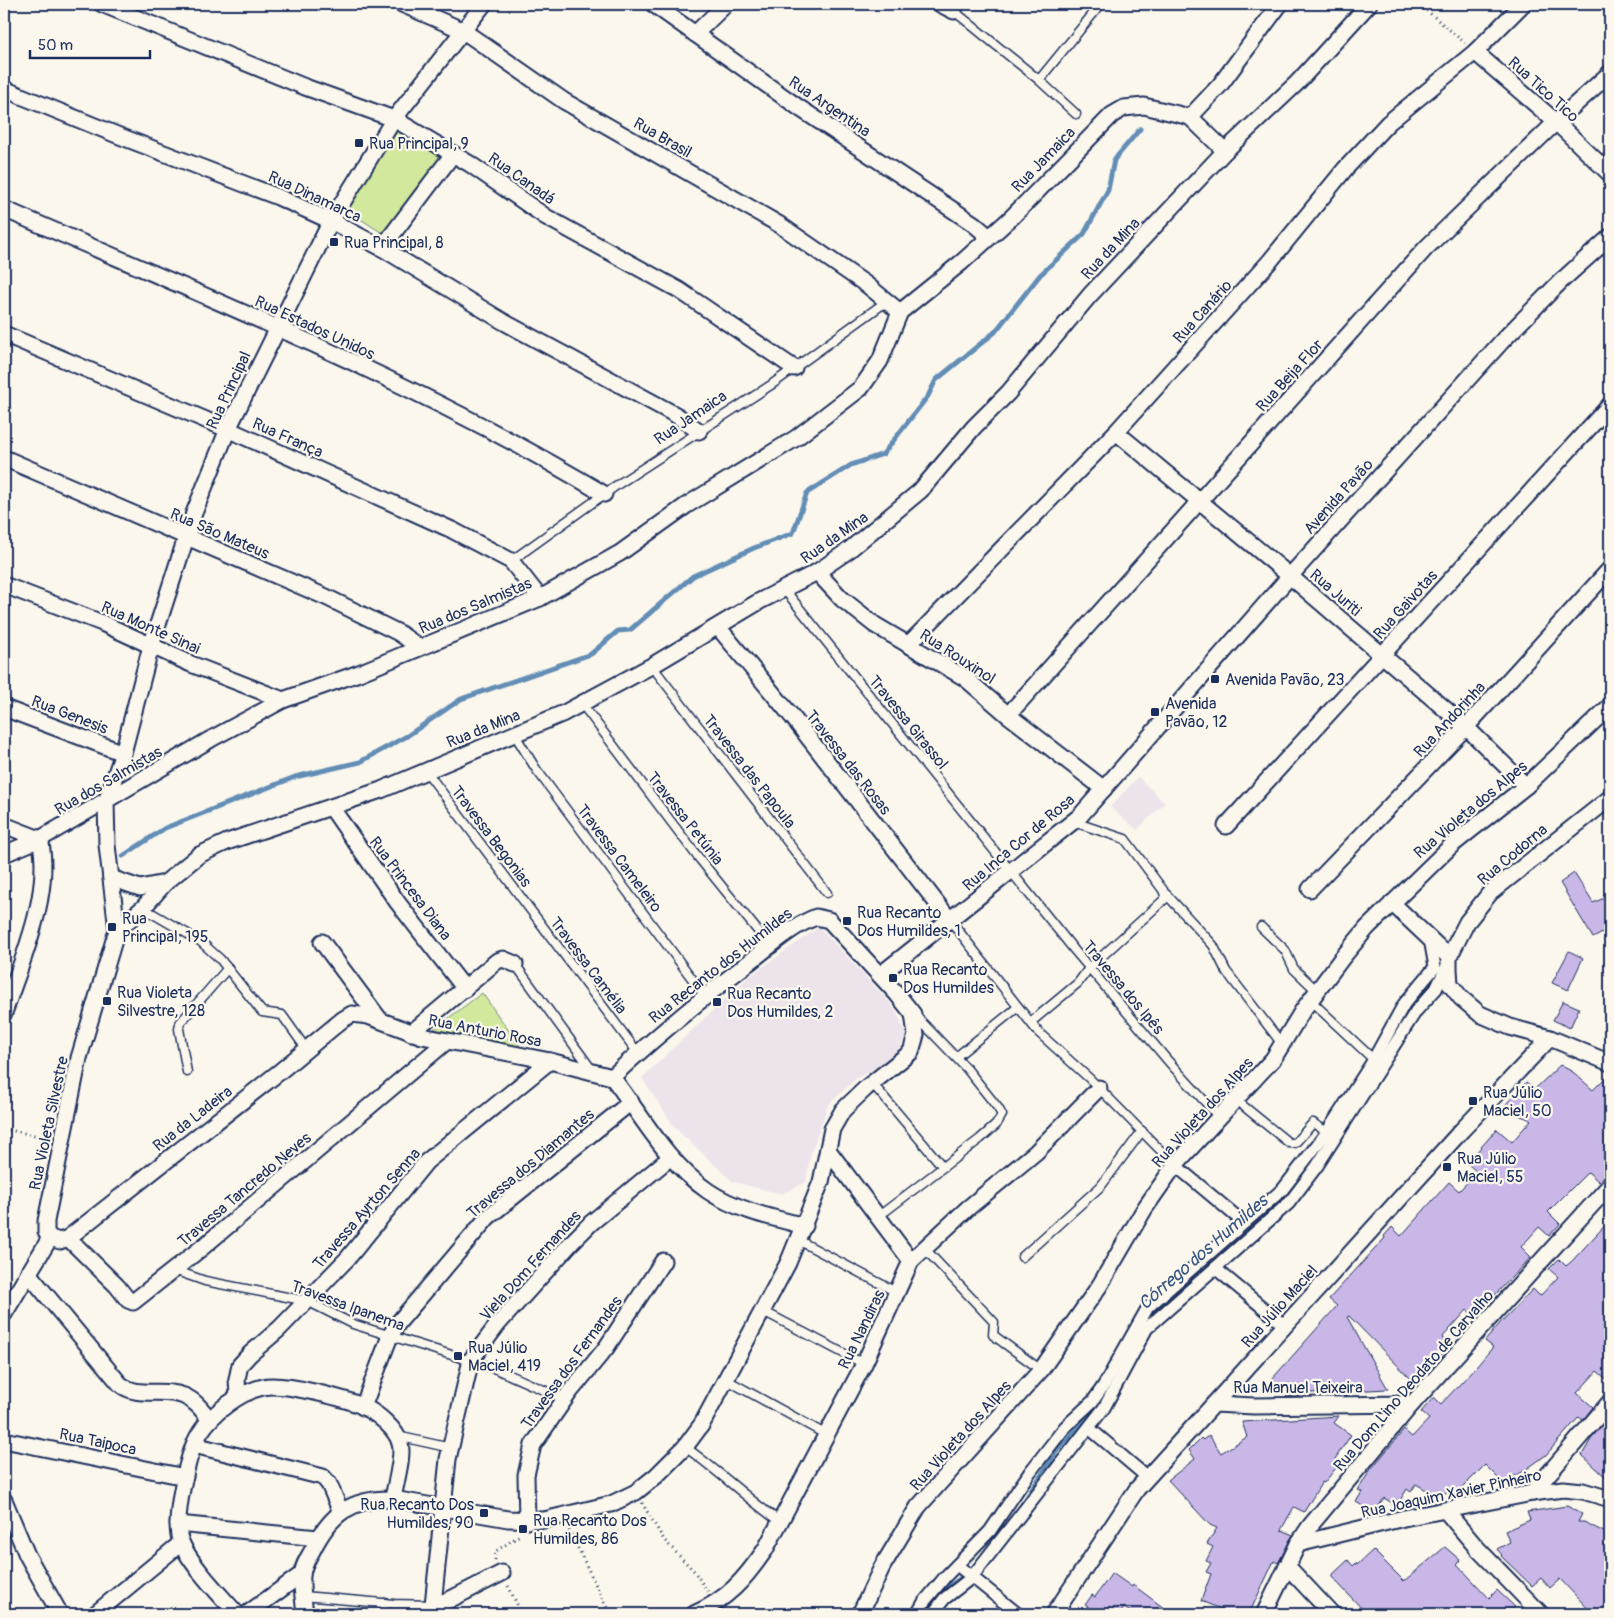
<svg xmlns="http://www.w3.org/2000/svg" width="1614" height="1618" font-family="Pangolin,sans-serif">
	<rect width="100%" height="100%" fill="#fbf7ec"/>
	<filter id="ink" filterUnits="userSpaceOnUse"><feTurbulence type="fractalNoise" baseFrequency=".02" numOctaves="2"/><feDisplacementMap in="SourceGraphic" scale="10" xChannelSelector="R" yChannelSelector="G"/><feConvolveMatrix kernelMatrix="1 2 1 2 8 2 1 2 1" color-interpolation-filters="sRGB"/></filter>
	<g filter="url(#ink)">
		<g fill="#ece4ea">
			<path d="M1138,777L1165,803L1137,830L1110,807Z"/>
			<path d="M819,927L892,1005L907,1035L892,1059L857,1078L828,1105L811,1153L806,1182L782,1194L733,1182L675,1128L642,1078L747,978Z"/>
		</g>
		<g fill="#d1e89d" stroke="#768c7e">
			<path d="M396,126L445,157L387,236L346,210Z"/>
			<path d="M482,993L522,1049L434,1029Z"/>
		</g>
		<g fill="none" stroke-linecap="round" stroke-linejoin="round">
			<g stroke="#628db6" stroke-width="5">
				<path d="M123,856L165,828L295,777L360,762L407,736L461,699L591,654L618,631L630,630L693,576L754,548L793,533L807,493L851,465L883,454L928,396L936,380L995,332L1040,275L1084,234L1108,190L1114,160L1140,129"/>
				<path d="M1417,1003L1438,972"/>
				<path d="M1279,1205L1292,1191"/>
				<path d="M1143,1323L1203,1271"/>
				<path d="M1020,1508L1058,1449L1098,1407"/>
				<path d="M925,1614L940,1593L968,1573"/>
			</g>
		</g>
		<g fill="#c9b7e7" stroke="#1b2f5e">
			<path d="M1574,873L1593,903L1604,898L1610,908V929L1593,938L1560,883Z"/>
			<path d="M1569,951L1583,958L1568,990L1552,983Z"/>
			<path d="M1563,1001L1579,1008L1570,1028L1553,1020Z"/>
			<path d="M1560,1065L1573,1072L1593,1090L1610,1073V1169L1599,1182L1588,1172L1548,1212L1560,1224L1549,1236L1539,1227L1521,1247L1531,1257L1475,1316L1467,1310L1442,1338L1450,1345L1441,1355L1414,1382L1349,1316L1347,1317L1388,1389L1310,1393L1301,1385L1296,1391L1287,1383L1283,1388L1272,1379L1337,1306L1329,1299L1385,1238L1384,1236L1392,1227L1401,1236L1449,1182L1459,1191L1477,1172L1467,1163L1497,1129L1512,1142L1531,1120L1516,1114L1506,1104L1526,1082L1535,1089Z"/>
			<path d="M1610,1220V1382L1597,1371L1577,1393L1593,1407L1583,1420L1579,1417L1546,1455L1524,1471L1503,1483L1485,1465L1460,1490L1435,1495L1416,1484L1411,1492L1407,1489L1399,1502L1394,1499L1392,1503L1384,1498L1377,1509L1371,1511L1356,1502L1362,1492L1358,1490L1371,1469L1404,1430L1412,1437L1429,1419L1421,1412L1434,1397L1441,1404L1477,1366L1493,1347L1485,1341L1501,1322L1533,1289L1540,1296L1558,1277L1549,1269L1559,1259L1566,1266L1571,1262Z"/>
			<path d="M1339,1416L1334,1423L1351,1435L1335,1459L1340,1463L1324,1483L1322,1482L1304,1512L1294,1507L1281,1530L1293,1535L1278,1563L1274,1561L1249,1614H1221L1223,1610L1201,1601L1211,1574L1206,1572L1211,1563L1206,1561L1213,1547L1207,1544L1217,1528L1210,1525L1168,1480L1195,1459L1189,1450L1201,1438L1203,1440L1209,1435L1221,1453L1247,1437L1242,1422Z"/>
			<path d="M1607,1420L1610,1423V1481L1582,1455L1593,1436Z"/>
			<path d="M1567,1506L1582,1514L1578,1522H1584L1610,1535V1553L1605,1558L1610,1563V1614H1593L1560,1579L1550,1588L1541,1578L1532,1586L1501,1556L1502,1555L1497,1549L1510,1542L1505,1531L1530,1520L1527,1512Z"/>
			<path d="M1445,1547L1460,1560L1457,1564L1489,1598L1497,1590L1515,1607L1507,1614H1367L1331,1576L1348,1560L1353,1566L1356,1563L1357,1565L1373,1550L1404,1581Z"/>
			<path d="M1112,1573L1132,1587L1133,1585L1172,1614H1134L1124,1608L1120,1614H1099L1085,1605L1092,1595L1095,1597Z"/>
		</g>
		<g fill="none" stroke-linecap="round" stroke-linejoin="round">
			<defs>
				<g id="service">
					<path d="M954,11L1039,80L1076,114"/>
					<path d="M1039,80L1101,4"/>
					<path d="M511,561L617,485L771,385L887,301"/>
					<path d="M784,589L1075,951L1169,1062L1219,1117"/>
					<path d="M652,666L827,893"/>
					<path d="M582,704L694,852L770,946"/>
					<path d="M515,735L536,769L705,996"/>
					<path d="M426,771L638,1053"/>
					<path d="M1166,894L1213,945L1226,971L1282,1044"/>
					<path d="M143,908L200,941L220,959L262,1012L282,1015L307,1050"/>
					<path d="M950,920L1038,1032L1091,1080L1175,1165"/>
					<path d="M1261,927L1285,950L1294,969L1317,991"/>
					<path d="M515,964L592,1070"/>
					<path d="M1310,1000L1373,1059"/>
					<path d="M1031,1022L1078,983L1089,968L1166,898L1163,890L1125,839L1074,822"/>
					<path d="M956,1057L1018,1007"/>
					<path d="M187,1072L179,1029L180,1023L228,968"/>
					<path d="M872,1083L943,1167"/>
					<path d="M1236,1100L1289,1143H1295L1313,1123L1327,1132"/>
					<path d="M879,1216L980,1139L996,1125L1002,1115L998,1108L967,1069L915,1015"/>
					<path d="M798,1240L898,1293"/>
					<path d="M924,1248L994,1322L993,1335L1041,1370"/>
					<path d="M1022,1257L1101,1186L1142,1131"/>
					<path d="M174,1270L205,1281L307,1301L353,1324L496,1369L564,1399"/>
					<path d="M763,1311L864,1364"/>
					<path d="M727,1380L825,1434"/>
					<path d="M397,1436L451,1448"/>
					<path d="M685,1447C718,1470 746,1498 779,1521"/>
					<path d="M303,1596L394,1604L433,1605"/>
					<path d="M384,1614L385,1603"/>
				</g>
				<g id="pedestrian">
					<path d="M1175,1165L1243,1222"/>
					<path d="M1215,1268L1285,1326"/>
					<path d="M1089,1428L1147,1477"/>
					<path d="M957,1565L1018,1614"/>
					<path d="M917,1614L924,1602L945,1577L990,1531L1030,1472L1065,1427L1093,1401L1104,1385L1148,1307L1283,1189L1327,1132L1371,1064L1404,1004L1435,967L1430,939"/>
					<path d="M933,1614L944,1599L971,1578L1104,1408L1147,1328L1289,1203L1317,1166L1416,1011L1436,989L1448,964"/>
				</g>
				<g id="minor">
					<path d="M102,4L305,87L394,119L470,164L546,217L679,290L794,368"/>
					<path d="M402,4L462,30L564,101L780,225L867,285L900,312"/>
					<path d="M653,4L798,107L974,224L989,237"/>
					<path d="M940,4L954,11"/>
					<path d="M695,34L726,4"/>
					<path d="M1475,52L1556,122L1610,174"/>
					<path d="M4,89L117,135L278,197L331,221L382,248L504,322L676,415L699,431"/>
					<path d="M1190,117L1220,85L1280,4"/>
					<path d="M4,209C206,297 414,380 604,494"/>
					<path d="M382,248L453,154"/>
					<path d="M4,334L234,432L452,530L511,561L540,598"/>
					<path d="M1116,432L1290,576L1466,727L1526,786"/>
					<path d="M4,458L326,597L399,633L419,647"/>
					<path d="M817,572L842,599L875,625L965,678L1008,715L1104,789"/>
					<path d="M4,585L102,623L191,664L283,700"/>
					<path d="M718,627L794,719L950,920"/>
					<path d="M908,645L1116,432L1270,261L1345,169L1388,123L1475,52L1523,4"/>
					<path d="M4,708L123,753"/>
					<path d="M1008,715L1426,248L1556,122L1610,73"/>
					<path d="M1610,798L1490,893L1467,922L1449,957V969L1450,984L1461,998L1480,1014L1510,1027L1550,1038L1610,1063"/>
					<path d="M331,807L398,903L465,989"/>
					<path d="M4,825L40,839C53,893 21,962 4,1013"/>
					<path d="M1226,826L1610,405"/>
					<path d="M4,854L40,839L211,739L283,700L359,673L540,598L620,553L687,505L796,438L861,388L880,361L900,312L962,262L1012,217L1112,115L1124,108L1144,106L1190,117L1225,151"/>
					<path d="M111,878L140,888L165,883"/>
					<path d="M1310,889L1466,727L1610,569"/>
					<path d="M1392,903L1449,957"/>
					<path d="M117,930L143,908L165,883L199,855L227,842L381,790L564,713L653,665L760,601L817,572L849,550L920,491L974,427L1008,393L1090,295L1225,151L1297,83L1369,4"/>
					<path d="M322,942L380,1020"/>
					<path d="M880,975L1080,816L1290,576L1504,339L1560,282L1610,237"/>
					<path d="M411,1033L497,961L503,959L515,964"/>
					<path d="M612,1077C642,1116 667,1163 708,1191C736,1210 773,1218 805,1226"/>
					<path d="M828,1150L911,1261"/>
					<path d="M50,1238L46,1232V1221L79,1058L117,930L107,845L106,802L123,753L151,646L194,513L228,429L331,221L394,119L484,4"/>
					<path d="M50,1238L60,1241L68,1238L278,1073L342,1020L352,1014L368,1016L422,1036L550,1061L612,1077"/>
					<path d="M68,1238L117,1286L128,1300L133,1302L204,1246L447,1041"/>
					<path d="M28,1273L120,1384C138,1399 163,1387 184,1396C196,1401 203,1411 210,1420"/>
					<path d="M4,1314L50,1238"/>
					<path d="M238,1397L237,1379L240,1365L250,1354L279,1329L348,1258L426,1162L550,1061"/>
					<path d="M1214,1404L1254,1406L1412,1404"/>
					<path d="M363,1407L390,1336L398,1323L488,1217L631,1102"/>
					<path d="M4,1440L185,1477"/>
					<path d="M194,1445L323,1477L329,1484L341,1512"/>
					<path d="M1532,1493L1610,1402"/>
					<path d="M4,1500L27,1555L60,1614"/>
					<path d="M1445,1510L1477,1548L1541,1614"/>
					<path d="M527,1521L526,1475L533,1445L569,1393L606,1348L663,1261"/>
					<path d="M178,1524L318,1538"/>
					<path d="M1298,1544L1404,1518L1532,1493L1563,1489L1583,1491L1610,1499"/>
					<path d="M1287,1566L1332,1614"/>
					<path d="M433,1605L449,1600L502,1573"/>
					<path d="M95,1614L181,1543"/>
					<path d="M237,1614C221,1596 187,1561 180,1539C173,1518 188,1451 200,1433C212,1413 240,1392 263,1387C282,1382 349,1399 366,1408C379,1415 396,1429 400,1443C404,1455 395,1485 393,1499"/>
					<path d="M247,1614L302,1574"/>
					<path d="M305,1614C304,1602 301,1588 302,1576C302,1567 308,1558 312,1551C330,1514 351,1498 393,1499L508,1519L544,1520L611,1504L636,1492L656,1476L685,1447L702,1424L788,1263L821,1182L832,1129L843,1110L866,1088L911,1052L916,1035L913,1014L897,994L829,920L816,917C790,927 768,948 747,964C700,1000 655,1037 612,1077"/>
					<path d="M434,1614L433,1605L448,1459L471,1360L498,1324L572,1242L591,1223L666,1161"/>
					<path d="M694,1614C728,1599 744,1580 765,1550L864,1364L911,1261L968,1208L1036,1152L1099,1088"/>
					<path d="M860,1614L882,1567L918,1507L1041,1370L1100,1285L1145,1208L1175,1165L1273,1059L1303,1010L1342,958L1367,928L1452,845L1526,786L1610,706"/>
					<path d="M1054,1614L1137,1489L1462,1130L1550,1038"/>
					<path d="M1264,1614L1298,1544L1310,1526L1412,1404L1610,1185"/>
				</g>
			</defs>
			<use href="#service" stroke="#1b2f5e" stroke-width="11"/>
			<use href="#pedestrian" stroke="#1b2f5e" stroke-width="15"/>
			<use href="#minor" stroke="#1b2f5e" stroke-width="19"/>
			<g stroke="#1b2f5e" stroke-width="3" stroke-dasharray="1 4" stroke-linecap="butt">
				<path d="M1419,4L1465,43"/>
				<path d="M4,1129L49,1138"/>
				<path d="M642,1503L664,1540L694,1571L708,1592"/>
				<path d="M569,1530L610,1614"/>
				<path d="M495,1560L496,1551L520,1535"/>
				<path d="M508,1586L522,1614"/>
			</g>
			<use href="#service" stroke="#fbf7ec" stroke-width="8"/>
			<use href="#pedestrian" stroke="#fbf7ec" stroke-width="11"/>
			<use href="#minor" stroke="#fbf7ec" stroke-width="15"/>
		</g>
	</g>
	<g fill="#1b2f5e" stroke="#fbf7ec" stroke-width="2">
		<rect x="354" y="138" width="10" height="10" rx="2.5"/>
		<rect x="329" y="237" width="10" height="10" rx="2.5"/>
		<rect x="1210" y="674" width="10" height="10" rx="2.5"/>
		<rect x="1150" y="707" width="10" height="10" rx="2.5"/>
		<rect x="842" y="916" width="10" height="10" rx="2.5"/>
		<rect x="107" y="922" width="10" height="10" rx="2.5"/>
		<rect x="888" y="973" width="10" height="10" rx="2.5"/>
		<rect x="102" y="996" width="10" height="10" rx="2.5"/>
		<rect x="712" y="997" width="10" height="10" rx="2.5"/>
		<rect x="1468" y="1096" width="10" height="10" rx="2.5"/>
		<rect x="1442" y="1162" width="10" height="10" rx="2.5"/>
		<rect x="453" y="1351" width="10" height="10" rx="2.5"/>
		<rect x="479" y="1508" width="10" height="10" rx="2.5"/>
		<rect x="518" y="1524" width="10" height="10" rx="2.5"/>
	</g>
	<g text-anchor="middle" stroke-width="4.5" stroke-linejoin="round" paint-order="stroke">
		<g font-size="16" fill="#1b2f5e" stroke="#fbf7ec">
			<text transform="translate(1544 89) rotate(42)" y="6">Rua Tico Tico</text>
			<text transform="translate(830 106) rotate(34)" y="6">Rua Argentina</text>
			<text transform="translate(663 137) rotate(30)" y="6">Rua Brasil</text>
			<text transform="translate(1043 159) rotate(-46)" y="6">Rua Jamaica</text>
			<text transform="translate(522 178) rotate(35)" y="6">Rua Canadá</text>
			<text transform="translate(315 196) rotate(25)" y="6">Rua Dinamarca</text>
			<text transform="translate(1110 248) rotate(-47)" y="6">Rua da Mina</text>
			<text transform="translate(1202 311) rotate(-48)" y="6">Rua Canário</text>
			<text transform="translate(315 327) rotate(25)" y="6">Rua Estados Unidos</text>
			<text transform="translate(1289 375) rotate(-48)" y="6">Rua Beija Flor</text>
			<text transform="translate(228 390) rotate(-65)" y="6">Rua Principal</text>
			<text transform="translate(690 417) rotate(-34)" y="6">Rua Jamaica</text>
			<text transform="translate(288 437) rotate(24)" y="6">Rua França</text>
			<text transform="translate(1338 496) rotate(-48)" y="6">Avenida Pavão</text>
			<text transform="translate(220 533) rotate(23)" y="6">Rua São Mateus</text>
			<text transform="translate(834 537) rotate(-35)" y="6">Rua da Mina</text>
			<text transform="translate(1336 592) rotate(41)" y="6">Rua Juriti</text>
			<text transform="translate(1405 604) rotate(-48)" y="6">Rua Gaivotas</text>
			<text transform="translate(475 605) rotate(-23)" y="6">Rua dos Salmistas</text>
			<text transform="translate(151 627) rotate(24)" y="6">Rua Monte Sinai</text>
			<text transform="translate(958 656) rotate(33)" y="6">Rua Rouxinol</text>
			<text transform="translate(70 714) rotate(21)" y="6">Rua Genesis</text>
			<text transform="translate(1449 719) rotate(-47)" y="6">Rua Andorinha</text>
			<text transform="translate(909 722) rotate(51)" y="6">Travessa Girassol</text>
			<text transform="translate(483 728) rotate(-22)" y="6">Rua da Mina</text>
			<text transform="translate(849 762) rotate(52)" y="6">Travessa das Rosas</text>
			<text transform="translate(750 771) rotate(52)" y="6">Travessa das Papoula</text>
			<text transform="translate(108 780) rotate(-30)" y="6">Rua dos Salmistas</text>
			<text transform="translate(1470 809) rotate(-40)" y="6">Rua Violeta dos Alpes</text>
			<text transform="translate(686 818) rotate(52)" y="6">Travessa Petúnia</text>
			<text transform="translate(492 836) rotate(53)" y="6">Travessa Begonias</text>
			<text transform="translate(1018 842) rotate(-40)" y="6">Rua Inca Cor de Rosa</text>
			<text transform="translate(1512 854) rotate(-40)" y="6">Rua Codorna</text>
			<text transform="translate(620 858) rotate(53)" y="6">Travessa Cameleiro</text>
			<text transform="translate(411 888) rotate(53)" y="6">Rua Princesa Diana</text>
			<text transform="translate(589 965) rotate(53)" y="6">Travessa Camélia</text>
			<text transform="translate(720 965) rotate(-38)" y="6">Rua Recanto dos Humildes</text>
			<text transform="translate(1124 987) rotate(50)" y="6">Travessa dos Ipês</text>
			<text transform="translate(485 1030) rotate(11)" y="6">Rua Anturio Rosa</text>
			<text transform="translate(1202 1112) rotate(-48)" y="6">Rua Violeta dos Alpes</text>
			<text transform="translate(192 1118) rotate(-38)" y="6">Rua da Ladeira</text>
			<text transform="translate(48 1123) rotate(-78)" y="6">Rua Violeta Silvestre</text>
			<text transform="translate(530 1163) rotate(-40)" y="6">Travessa dos Diamantes</text>
			<text transform="translate(244 1189) rotate(-40)" y="6">Travessa Tancredo Neves</text>
			<text transform="translate(366 1208) rotate(-49)" y="6">Travessa Ayrton Senna</text>
			<text transform="translate(530 1265) rotate(-48)" y="6">Viela Dom Fernandes</text>
			<text transform="translate(348 1305) rotate(20)" y="6">Travessa Ipanema</text>
			<text transform="translate(1279 1306) rotate(-48)" y="6">Rua Júlio Maciel</text>
			<text transform="translate(861 1329) rotate(-64)" y="6">Rua Nandiras</text>
			<text transform="translate(571 1362) rotate(-54)" y="6">Travessa dos Fernandes</text>
			<text transform="translate(1413 1380) rotate(-49)" y="6">Rua Dom Lino Deodato de Carvalho</text>
			<text x="1298" y="1393">Rua Manuel Teixeira</text>
			<text transform="translate(960 1435) rotate(-48)" y="6">Rua Violeta dos Alpes</text>
			<text transform="translate(98 1441) rotate(12)" y="6">Rua Taipoca</text>
			<text transform="translate(1451 1493) rotate(-12)" y="6">Rua Joaquim Xavier Pinheiro</text>
		</g>
		<g font-size="16" fill="#1b2f5e" stroke="#fbf7ec" text-anchor="start">
			<text x="369" y="149">Rua Principal, 9</text>
			<text x="344" y="248">Rua Principal, 8</text>
			<text x="1225" y="685">Avenida Pavão, 23</text>
			<text x="1165" y="709">Avenida<tspan x="1165" dy="18">Pavão, 12</tspan></text>
			<text x="857" y="918">Rua Recanto<tspan x="857" dy="18">Dos Humildes, 1</tspan></text>
			<text x="122" y="924">Rua<tspan x="122" dy="18">Principal, 195</tspan></text>
			<text x="903" y="975">Rua Recanto<tspan x="903" dy="18">Dos Humildes</tspan></text>
			<text x="117" y="998">Rua Violeta<tspan x="117" dy="18">Silvestre, 128</tspan></text>
			<text x="727" y="999">Rua Recanto<tspan x="727" dy="18">Dos Humildes, 2</tspan></text>
			<text x="1483" y="1098">Rua Júlio<tspan x="1483" dy="18">Maciel, 50</tspan></text>
			<text x="1457" y="1164">Rua Júlio<tspan x="1457" dy="18">Maciel, 55</tspan></text>
			<text x="468" y="1353">Rua Júlio<tspan x="468" dy="18">Maciel, 419</tspan></text>
			<text x="474" y="1510" text-anchor="end">Rua Recanto Dos<tspan x="474" dy="18">Humildes, 90</tspan></text>
			<text x="533" y="1526">Rua Recanto Dos<tspan x="533" dy="18">Humildes, 86</tspan></text>
		</g>
		<g font-size="18" font-style="italic" fill="#385683" stroke="#fbf7ec">
			<text transform="translate(1203 1252) rotate(-41)" y="6">Córrego dos Humildes</text>
		</g>
	</g>
	<rect width="1614" height="1618" fill="none" stroke="#fbf7ec" stroke-width="20"/>
	<rect x="10" y="10" width="1594" height="1598" fill="none" stroke="#1b2f5e" stroke-width="2" filter="url(#ink)"/>
	<path d="M30 50v8h120v-8" fill="none" stroke="#1b2f5e" stroke-width="2.5"/>
	<text x="38" y="50" font-size="15" fill="#1b2f5e" stroke="#fbf7ec" stroke-width="4" paint-order="stroke">50 m</text>
</svg>
